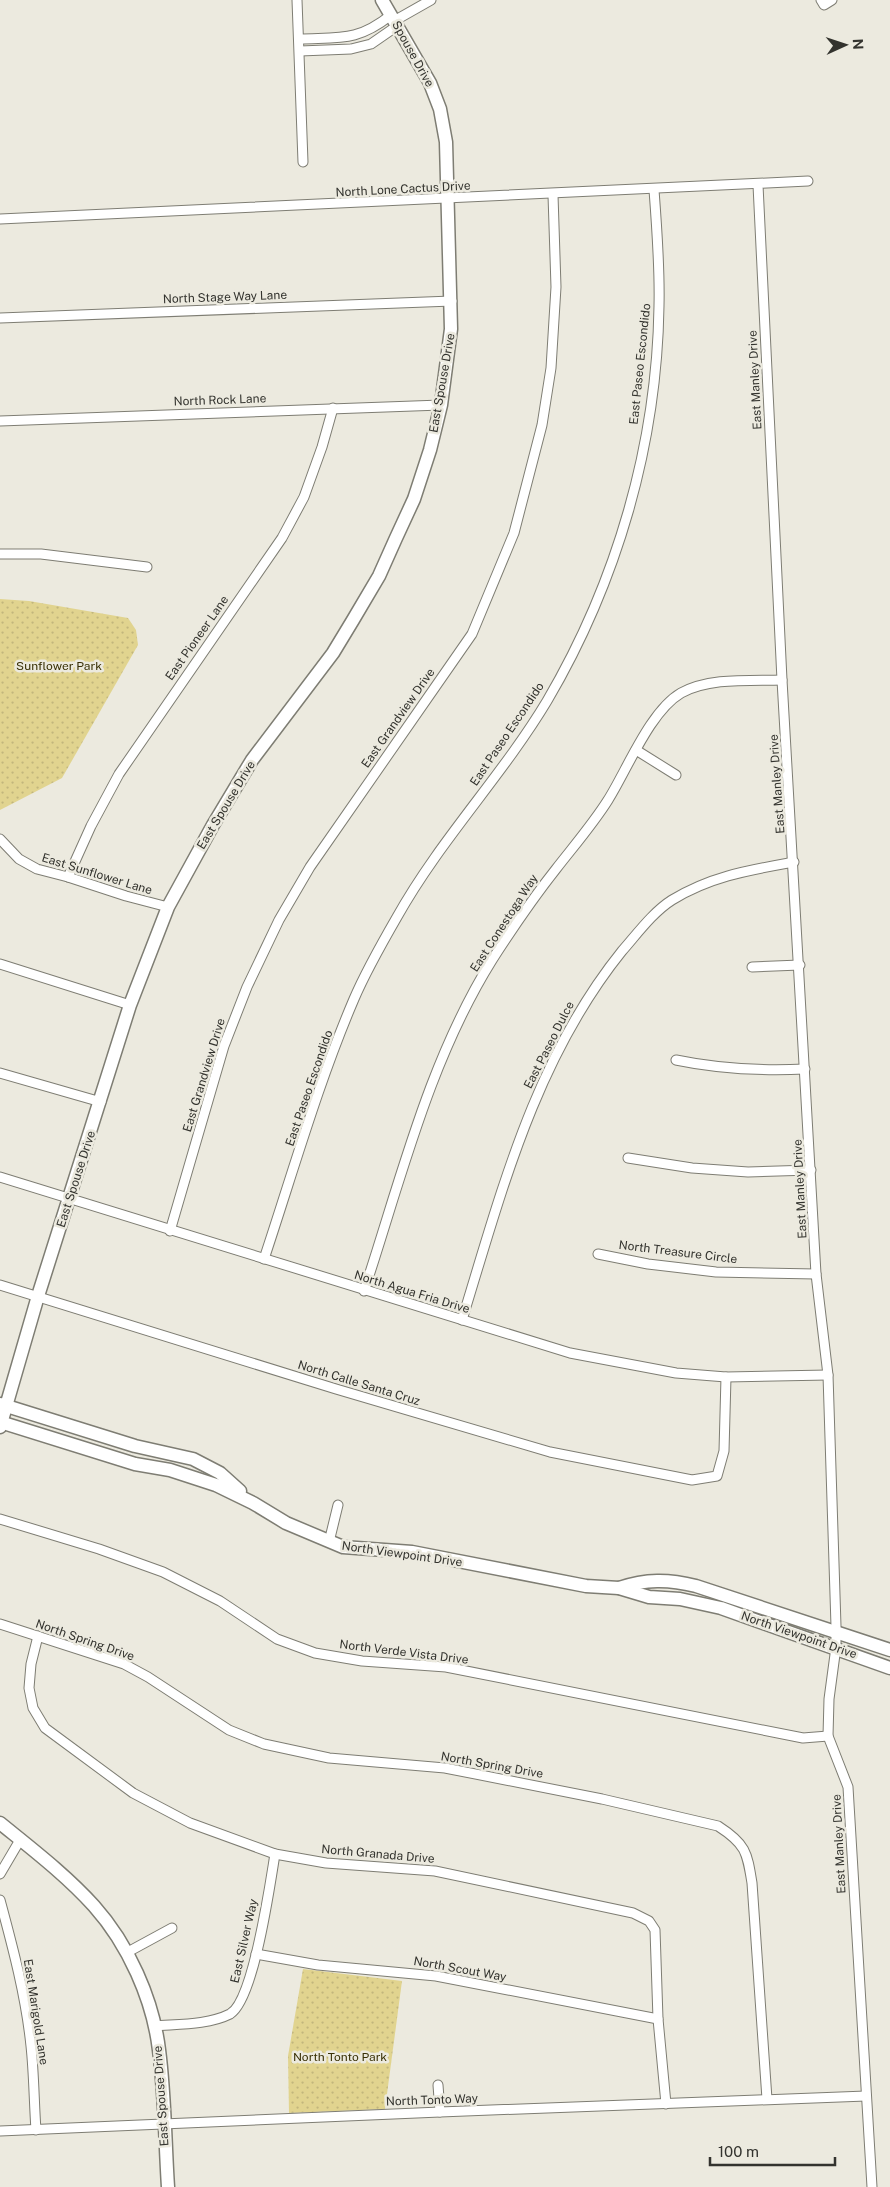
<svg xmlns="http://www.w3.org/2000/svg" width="890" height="2187" font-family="'Public Sans',sans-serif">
	<defs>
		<pattern id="park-dots" width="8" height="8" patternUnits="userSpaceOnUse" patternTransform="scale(1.25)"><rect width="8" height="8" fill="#e1d48f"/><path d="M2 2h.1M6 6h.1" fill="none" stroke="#c2b67c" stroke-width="1.8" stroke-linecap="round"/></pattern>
	</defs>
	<rect width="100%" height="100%" fill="#eceadf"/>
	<g fill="url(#park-dots)">
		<path d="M0,599L29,601L128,618L136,630L138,645L62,778L0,810Z"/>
		<path d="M303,1969L402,1981L385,2109L289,2113L288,2056Z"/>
	</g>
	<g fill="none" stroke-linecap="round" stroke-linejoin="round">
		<defs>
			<g id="street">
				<path d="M297,0L303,162"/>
				<path d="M821,0L824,5L832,0"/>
				<path d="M394,21L431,0"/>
				<path d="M299,39C340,37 357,42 391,15"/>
				<path d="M300,51L351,49L371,44L397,26"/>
				<path d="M758,185L782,680L816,1274L828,1375L836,1626V1647L829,1699L828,1736L848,1787L872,2187"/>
				<path d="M0,219L808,181"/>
				<path d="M0,318L452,301"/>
				<path d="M0,421L441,405"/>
				<path d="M0,554H41L147,567"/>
				<path d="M636,750L676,775"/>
				<path d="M0,839L19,859L37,869L68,877L126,896L168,907"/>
				<path d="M68,877L91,826L119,774L282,538L304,497L322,447L333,408"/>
				<path d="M0,964L130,1005"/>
				<path d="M752,967L800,965"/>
				<path d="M676,1060C719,1069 761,1071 805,1069"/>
				<path d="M0,1073L101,1102"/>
				<path d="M628,1158L692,1168L748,1172L811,1170"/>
				<path d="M0,1177L570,1353L676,1373L726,1377L828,1375"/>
				<path d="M170,1231L224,1046L247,987L279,920L310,867L472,634L514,533L542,425L551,368L556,287L553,195"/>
				<path d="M598,1254L648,1264L716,1272L816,1274"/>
				<path d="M264,1259C293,1172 318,1083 354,999C366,971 382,943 397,917C440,840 502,776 547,701C617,582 657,444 659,306C660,268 657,229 654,190"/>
				<path d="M0,1285L336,1389L550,1452L692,1480L717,1476L724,1451L726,1377"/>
				<path d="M364,1291C401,1179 429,1061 492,960C512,929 533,898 556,869C573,847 593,824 608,800C627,770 650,711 681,693C710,677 751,681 782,680"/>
				<path d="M462,1320C502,1190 535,1059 622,951C637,934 653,912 672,900C711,876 750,870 794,862"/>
				<path d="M0,1519L99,1549L163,1572L220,1601L277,1639L315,1653L362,1661L446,1667L803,1738L828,1736"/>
				<path d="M329,1542L338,1505"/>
				<path d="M0,1624L124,1664L148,1677L229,1730L264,1744L329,1758L445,1768L602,1799L718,1826C746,1844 747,1852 752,1883L767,2099"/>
				<path d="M38,1636L31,1664L29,1688L33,1708L45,1728L133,1793L190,1823L275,1854L326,1863L435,1871L633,1913L649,1921L655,1930L658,2019L666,2104"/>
				<path d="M0,1874L20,1840"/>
				<path d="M0,1900C13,1948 26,1997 31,2046C34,2074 34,2102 36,2130"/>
				<path d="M126,1953L172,1928"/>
				<path d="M256,1954L318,1965L436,1976L658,2019"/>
				<path d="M154,2026C178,2024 208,2025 230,2014C254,2000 270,1884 275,1854"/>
				<path d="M438,2085L440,2112"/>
				<path d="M0,2131L440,2112L866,2096"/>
			</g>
			<g id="secondary">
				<path d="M0,1404L135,1446L193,1459L220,1473L240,1491"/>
				<path d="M0,1422L135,1464L170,1470L216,1485L253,1503L286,1523L343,1547L412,1552L586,1586L619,1588L649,1597L680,1599L721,1608L890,1668"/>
				<path d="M0,1427L38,1296L130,1005L168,907L213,825L252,760L333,653L353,620L379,576L396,538L414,499L430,450L441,405L451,329L446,142L440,109L430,83L382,0"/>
				<path d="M619,1588C646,1579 668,1579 696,1586L890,1650"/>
				<path d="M0,1823C32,1849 66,1875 94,1906C128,1944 153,1999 159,2050C165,2095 165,2142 168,2187"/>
			</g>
		</defs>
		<use href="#street" stroke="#7e7d73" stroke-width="11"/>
		<use href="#secondary" stroke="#7e7d73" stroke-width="15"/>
		<use href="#street" stroke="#fff" stroke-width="9"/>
		<use href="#secondary" stroke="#fff" stroke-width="12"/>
	</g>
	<g text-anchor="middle" stroke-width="5" stroke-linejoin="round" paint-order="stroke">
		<g font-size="12" fill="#33332e" stroke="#eceadf">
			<text transform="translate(413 54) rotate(61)" y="4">Spouse Drive</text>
			<text transform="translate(403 189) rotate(-3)" y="4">North Lone Cactus Drive</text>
			<text transform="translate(225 297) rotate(-2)" y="4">North Stage Way Lane</text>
			<text transform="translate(640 364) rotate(-84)" y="4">East Paseo Escondido</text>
			<text transform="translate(755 380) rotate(-93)" y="4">East Manley Drive</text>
			<text transform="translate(442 383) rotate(-80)" y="4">East Spouse Drive</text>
			<text transform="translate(220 400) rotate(-2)" y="4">North Rock Lane</text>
			<text transform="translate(197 638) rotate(-55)" y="4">East Pioneer Lane</text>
			<text transform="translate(398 718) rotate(-55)" y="4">East Grandview Drive</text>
			<text transform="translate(507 734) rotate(-56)" y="4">East Paseo Escondido</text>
			<text transform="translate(777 784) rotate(-94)" y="4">East Manley Drive</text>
			<text transform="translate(226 805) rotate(-59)" y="4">East Spouse Drive</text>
			<text transform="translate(97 874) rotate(17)" y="4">East Sunflower Lane</text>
			<text transform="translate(504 923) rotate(-57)" y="4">East Conestoga Way</text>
			<text transform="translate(549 1045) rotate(-63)" y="4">East Paseo Dulce</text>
			<text transform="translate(204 1075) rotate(-73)" y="4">East Grandview Drive</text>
			<text transform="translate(309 1088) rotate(-71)" y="4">East Paseo Escondido</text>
			<text transform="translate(76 1179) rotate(-72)" y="4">East Spouse Drive</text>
			<text transform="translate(800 1189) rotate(-93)" y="4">East Manley Drive</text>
			<text transform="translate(678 1252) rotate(7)" y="4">North Treasure Circle</text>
			<text transform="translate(412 1292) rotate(17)" y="4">North Agua Fria Drive</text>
			<text transform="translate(359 1383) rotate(17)" y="4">North Calle Santa Cruz</text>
			<text transform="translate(402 1554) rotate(8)" y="4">North Viewpoint Drive</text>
			<text transform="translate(799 1635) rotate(19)" y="4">North Viewpoint Drive</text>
			<text transform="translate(85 1640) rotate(19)" y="4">North Spring Drive</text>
			<text transform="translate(404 1652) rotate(7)" y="4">North Verde Vista Drive</text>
			<text transform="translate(492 1765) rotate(10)" y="4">North Spring Drive</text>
			<text transform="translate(839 1844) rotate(-93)" y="4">East Manley Drive</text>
			<text transform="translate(378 1854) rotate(5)" y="4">North Granada Drive</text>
			<text transform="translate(244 1941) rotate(-77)" y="4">East Silver Way</text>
			<text transform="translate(460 1969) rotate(10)" y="4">North Scout Way</text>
			<text transform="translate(36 2012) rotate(81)" y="4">East Marigold Lane</text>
			<text transform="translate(161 2096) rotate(-94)" y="4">East Spouse Drive</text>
			<text transform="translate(432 2100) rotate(-2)" y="4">North Tonto Way</text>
		</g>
		<g font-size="12" fill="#383005" stroke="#eceadf">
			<text x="59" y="670">Sunflower Park</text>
			<text x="340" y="2061">North Tonto Park</text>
		</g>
	</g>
	<g transform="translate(845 45) rotate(87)" stroke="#eceadf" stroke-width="4" paint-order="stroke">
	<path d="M0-4L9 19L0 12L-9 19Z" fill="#33332e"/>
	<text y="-8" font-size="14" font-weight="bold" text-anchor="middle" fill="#33332e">N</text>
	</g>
	<path d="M710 2157v8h125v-8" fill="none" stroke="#33332e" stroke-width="2.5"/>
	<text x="718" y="2157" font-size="15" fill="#33332e" stroke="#eceadf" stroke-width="4" paint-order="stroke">100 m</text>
</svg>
